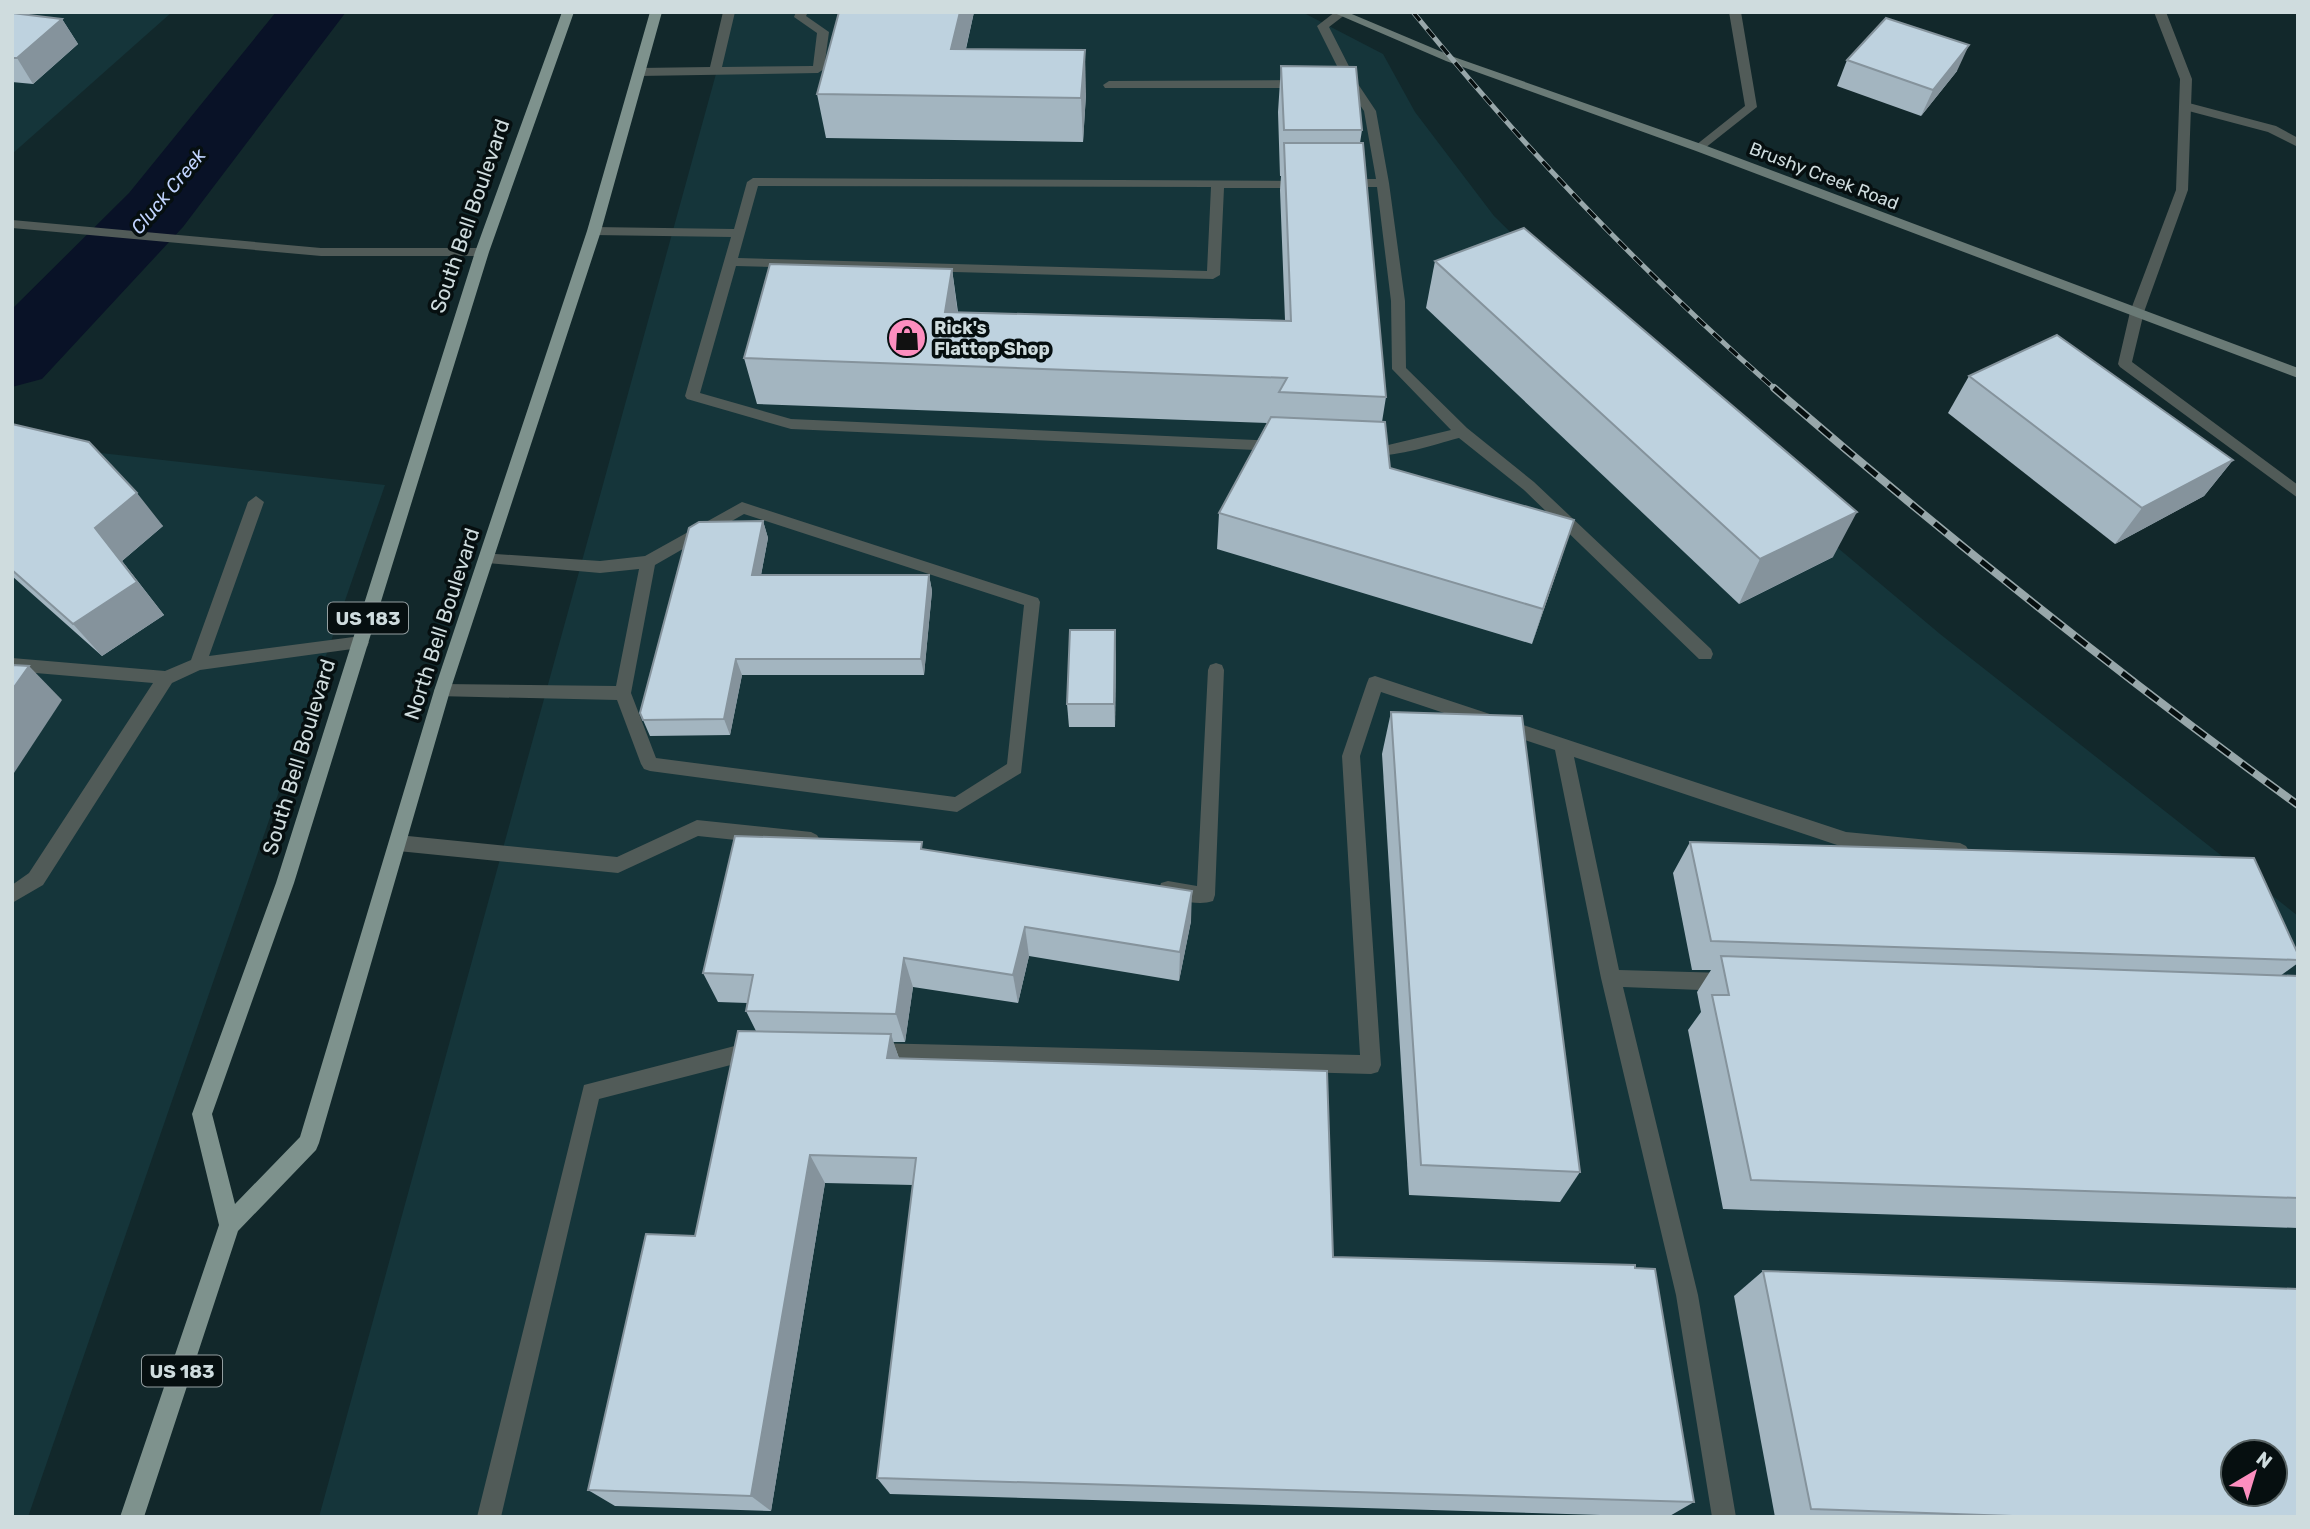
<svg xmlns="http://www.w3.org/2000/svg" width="2310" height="1529" font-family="Rubik,sans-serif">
	<rect width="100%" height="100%" fill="#12282b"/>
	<g fill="#15353a" fill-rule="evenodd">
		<path d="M12,12H172L12,154Z"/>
		<path d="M733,12H1302L1383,54L1415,112L1494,216L1794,511L1940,634L2298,916V1517H319ZM2233,1452H2275V1494H2233Z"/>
		<path d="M12,443L385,485L28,1517H12Z"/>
	</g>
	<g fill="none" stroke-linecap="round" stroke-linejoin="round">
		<path fill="#091227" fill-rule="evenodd" d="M276,12H346L183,227L42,379L12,387V309L129,193Z"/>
		<g fill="#515b58" fill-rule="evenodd">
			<path d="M723,12H735L722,67L813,66L817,33L794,17L796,12H808L806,16L829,32L824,69L818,73L639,76L633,72L639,68L710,67Z"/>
			<path d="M1335,12L1346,14L1329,27L1358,84L1376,111L1389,183L1405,301L1406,368L1467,428L1534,482L1711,649L1713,654L1711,659H1699L1524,490L1459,438C1439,443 1372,466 1359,450L1366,445L1384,446L1451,430L1392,369L1391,301L1377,187H1345L1339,183L1345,179H1376L1364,111L1346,84L1317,26Z"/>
			<path d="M1729,12H1741L1757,107L1700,152L1694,148L1696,145L1745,106Z"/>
			<path d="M1109,81L1303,80L1309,84L1303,88H1105L1103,85Z"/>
			<path d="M2185,102L2276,126L2298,138V147L2268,132L2181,109V103Z"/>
			<path d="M753,178L1308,181L1309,184L1303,188H1224L1220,275L1213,279L736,266L700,393L791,419L1278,441L1285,446L1278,451L791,429L687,399L685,396L731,237L594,235L587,231L594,227L734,229L747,182ZM758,186L1211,187L1207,271L738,258Z"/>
			<path d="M12,220L321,248H482L489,252L482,256H321L12,228Z"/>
			<path d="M2137,308L2144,312L2132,362L2298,485V498L2120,367L2118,364L2130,312Z"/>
			<path d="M256,496L264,502L209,656L361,636L369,642L367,647L200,670L172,683L43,885L12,903V885L29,873L153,683L12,671V658L165,671L191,660L248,502Z"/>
			<path d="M742,502L1038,598L1040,602L1021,773L957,812L650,771L644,769L641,764L617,700L436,696L434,691L436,686L442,684L616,686L639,569L600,573L487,563L481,561L479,557L481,553L600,561L645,556ZM744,514L1024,605L1007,764L955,797L656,758L631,693L655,565Z"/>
			<path d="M1216,663L1222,665L1224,670L1215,895L1213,901C1199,906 1175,900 1161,895L1159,889L1161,883L1168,881L1197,886L1208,670L1210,665Z"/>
			<path d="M1375,676L1846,832L1960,843L1966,846L1969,851L1966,856L1960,859L1846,848L1574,757L1619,970L1726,973L1733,976L1736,982L1733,988L1726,991L1623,987L1698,1295L1736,1517H1712L1676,1295L1601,978L1555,750L1381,692L1360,756L1381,1065L1378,1072L1371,1074L873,1061L866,1059L863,1052L866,1045L873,1043L1360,1055L1342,756L1367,683L1369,678Z"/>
			<path d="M697,820L811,832L817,835L820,840L817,845L811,848L698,836L618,873L398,851L392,848L389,843L392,838L398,835L617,857Z"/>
			<path d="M754,1041L761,1043L764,1050L761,1057L754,1059L599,1099L501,1517H477L584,1085Z"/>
		</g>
		<path fill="#515b58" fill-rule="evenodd" d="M2154,12H2166L2192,79L2188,190L2144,312L2137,316L2130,312L2176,190L2180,79Z"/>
		<path fill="#6a7a76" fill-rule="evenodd" d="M1332,12H1347L1454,57L1704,145L2298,368V378L1696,151L1446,61Z"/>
		<path fill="#7e928d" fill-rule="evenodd" d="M562,12H574L489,252L294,883L212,1114L235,1204L300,1137L434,691L587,231L650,12H662L601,231L450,691L319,1143L316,1150L238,1231L144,1517H120L219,1225L192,1114L276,883L475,252Z"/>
		<defs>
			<path id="rail-far1" d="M1413,12C1524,148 1644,274 1776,390"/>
			<path id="rail" d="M1774,388C1943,534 2117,673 2298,805"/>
		</defs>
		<use href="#rail-far1" stroke="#98a7aa" stroke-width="5"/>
		<use href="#rail" stroke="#98a7aa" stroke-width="8"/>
		<use href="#rail-far1" stroke="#060f10" stroke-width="3.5" stroke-dasharray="11" stroke-linecap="butt"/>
		<use href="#rail" stroke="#060f10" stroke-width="5" stroke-dasharray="15" stroke-linecap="butt"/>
	</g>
	<g fill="#a3b5c0">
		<path d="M839,12H974L966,49L1086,94L1083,142L826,138L817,94Z"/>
		<path d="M12,13L62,19L78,44L33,84L12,82Z"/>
		<path d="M1847,60L1957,71L1921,116L1837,86Z"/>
		<path d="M1281,66L1362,130L1360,143L1386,397L1382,422L1390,468L1562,556L1532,644L1217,549L1219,513L1267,423L757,404L744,358L952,269L958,312L1285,320L1280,190L1281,176H1280L1278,112Z"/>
		<path d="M1435,261L1833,557L1739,604L1426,308Z"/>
		<path d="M1969,376L2233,460L2204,496L2115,544L1948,413Z"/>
		<path d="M12,424L163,526L122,561L164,615L102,656L12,576Z"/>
		<path d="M763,521L768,538L761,575H929L932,591L924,675H742L730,735L650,736L643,720Z"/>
		<path d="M1116,654L1115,727H1069L1067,704Z"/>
		<path d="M1391,712L1580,1172L1560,1202L1409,1195L1382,754Z"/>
		<path d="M1690,842L2298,954V963L2280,976H2298V1228L1723,1209L1688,1030L1701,1012L1697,992L1711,970H1692L1673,873Z"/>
		<path d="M923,849L1191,921L1179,981L1029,956L1018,1003L913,987L905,1042H893L899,1058L1333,1257L1635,1268L1694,1502L1668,1517L890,1494L877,1478L913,1185L825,1183L771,1511L615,1506L588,1490L695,1236L756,1031L746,1011L747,1003L718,1002L703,973Z"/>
		<path d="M1763,1271L2298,1517H1775L1734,1296Z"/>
	</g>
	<g fill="#85939c">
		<path d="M960,12H974L956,92L951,49Z"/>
		<path d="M62,19L78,44L33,84L17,58Z"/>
		<path d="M1969,45L1957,71L1921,116L1933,90Z"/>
		<path d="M1085,50L1086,94L1083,142L1081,98Z"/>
		<path d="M952,269L958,316L945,312Z"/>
		<path d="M2233,460L2204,496L2115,544L2142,508Z"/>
		<path d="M137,493L163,526L122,561L164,615L102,656L73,624L95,528Z"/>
		<path d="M1857,512L1833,557L1739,604L1760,559Z"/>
		<path d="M1574,520L1562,556L1532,644L1543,609Z"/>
		<path d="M763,521L768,538L758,591L752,575Z"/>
		<path d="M929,575L932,591L924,675L921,659Z"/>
		<path d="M1115,630L1116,654L1115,727L1114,704Z"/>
		<path d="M736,659L742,675L730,735L724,719Z"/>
		<path d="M29,666L62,700L12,776V690Z"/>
		<path d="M1192,891L1191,921L1179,981L1180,952Z"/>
		<path d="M1025,927L1029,956L1018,1003L1013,975Z"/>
		<path d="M904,958L913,987L905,1042L896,1014Z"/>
		<path d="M891,1034L901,1065L887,1058Z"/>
		<path d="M810,1155L825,1183L771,1511L751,1496Z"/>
	</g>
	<g fill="#bed2df" stroke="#85939c" stroke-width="2" fill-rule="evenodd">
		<path d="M839,12H960L951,49L1085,50L1081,98L817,94Z"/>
		<path d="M12,13L62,19L17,58H12Z"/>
		<path d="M1886,18L1969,45L1933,90L1847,60Z"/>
		<path d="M1281,66L1356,67L1362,130H1284Z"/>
		<path d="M1284,143H1363L1386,397L1279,392L1287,378L744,358L770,264L952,269L945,312L1291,321Z"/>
		<path d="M1524,228L1857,512L1760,559L1435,261Z"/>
		<path d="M2057,335L2233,460L2142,508L1969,376Z"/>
		<path d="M1271,417L1385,422L1390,468L1574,520L1543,609L1219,513Z"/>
		<path d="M12,424L89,442L137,493L95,528L137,582L73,624L12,570Z"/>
		<path d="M763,521L752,575H929L921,659H736L724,719L643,720L640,713L689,528L699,522Z"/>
		<path d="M1070,630H1115L1114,704H1067Z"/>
		<path d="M12,665L29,666L12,690Z"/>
		<path d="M1391,712L1522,716L1580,1172L1421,1165Z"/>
		<path d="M735,836L922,842L921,849L1192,891L1180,952L1025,927L1013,975L904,958L896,1014L746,1011L753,975L703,973Z"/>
		<path d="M1690,842L2254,858L2298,954V960L1711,941Z"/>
		<path d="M1721,956L2298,976V1198L1751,1180L1712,995H1729Z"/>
		<path d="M738,1031L891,1034L887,1058L1327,1071L1333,1257L1635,1265V1268L1655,1269L1694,1502L877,1478L916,1158L810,1155L751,1496L588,1490L646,1234L695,1236Z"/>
		<path d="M1763,1271L2298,1289V1517H2041L1811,1509ZM2233,1452H2275V1494H2233Z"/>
	</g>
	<defs>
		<symbol id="shop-disc" viewBox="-11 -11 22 22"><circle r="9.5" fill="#fd8ebf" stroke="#060f10"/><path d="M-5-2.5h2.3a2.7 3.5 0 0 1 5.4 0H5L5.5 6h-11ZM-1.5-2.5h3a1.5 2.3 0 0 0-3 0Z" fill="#111"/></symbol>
	</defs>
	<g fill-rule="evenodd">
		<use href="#shop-disc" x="885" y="316" width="44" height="44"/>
	</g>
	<g text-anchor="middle" stroke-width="7" stroke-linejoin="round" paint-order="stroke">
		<g font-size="18" fill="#cfdcde" stroke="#060f10">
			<text transform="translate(1824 176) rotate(21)" y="6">Brushy Creek Road</text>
		</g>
		<g font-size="18" font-weight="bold" fill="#cfdcde" stroke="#060f10" text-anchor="start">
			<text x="934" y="334">Rick's<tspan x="934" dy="21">Flattop Shop</tspan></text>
		</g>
		<g font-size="19" font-style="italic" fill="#c2d5ff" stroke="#060f10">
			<text transform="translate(168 191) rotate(-50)" y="7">Cluck Creek</text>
		</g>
		<g fill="#060f10" stroke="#939ea0" stroke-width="2">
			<rect x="328" y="602.5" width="80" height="31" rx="5"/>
			<rect x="142" y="1355.5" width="80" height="31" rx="5"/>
		</g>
		<g font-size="19" font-weight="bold" fill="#cfdcde">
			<text x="368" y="625">US 183</text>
			<text x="182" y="1378">US 183</text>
		</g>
		<g font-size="21" fill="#cfdcde" stroke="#060f10">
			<text transform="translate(470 216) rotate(-71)" y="7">South Bell Boulevard</text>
			<text transform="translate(442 624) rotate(-72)" y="7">North Bell Boulevard</text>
			<text transform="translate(299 757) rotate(-73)" y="7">South Bell Boulevard</text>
		</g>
	</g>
	<rect width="2310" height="1529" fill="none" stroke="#cfdcde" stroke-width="28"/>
	<g transform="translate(2254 1473) rotate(38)"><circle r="33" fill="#060f10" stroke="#566162" stroke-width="2"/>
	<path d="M0-5L12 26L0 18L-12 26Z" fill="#fd8ebf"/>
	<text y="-10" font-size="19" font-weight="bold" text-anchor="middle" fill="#cfdcde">N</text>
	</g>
</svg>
